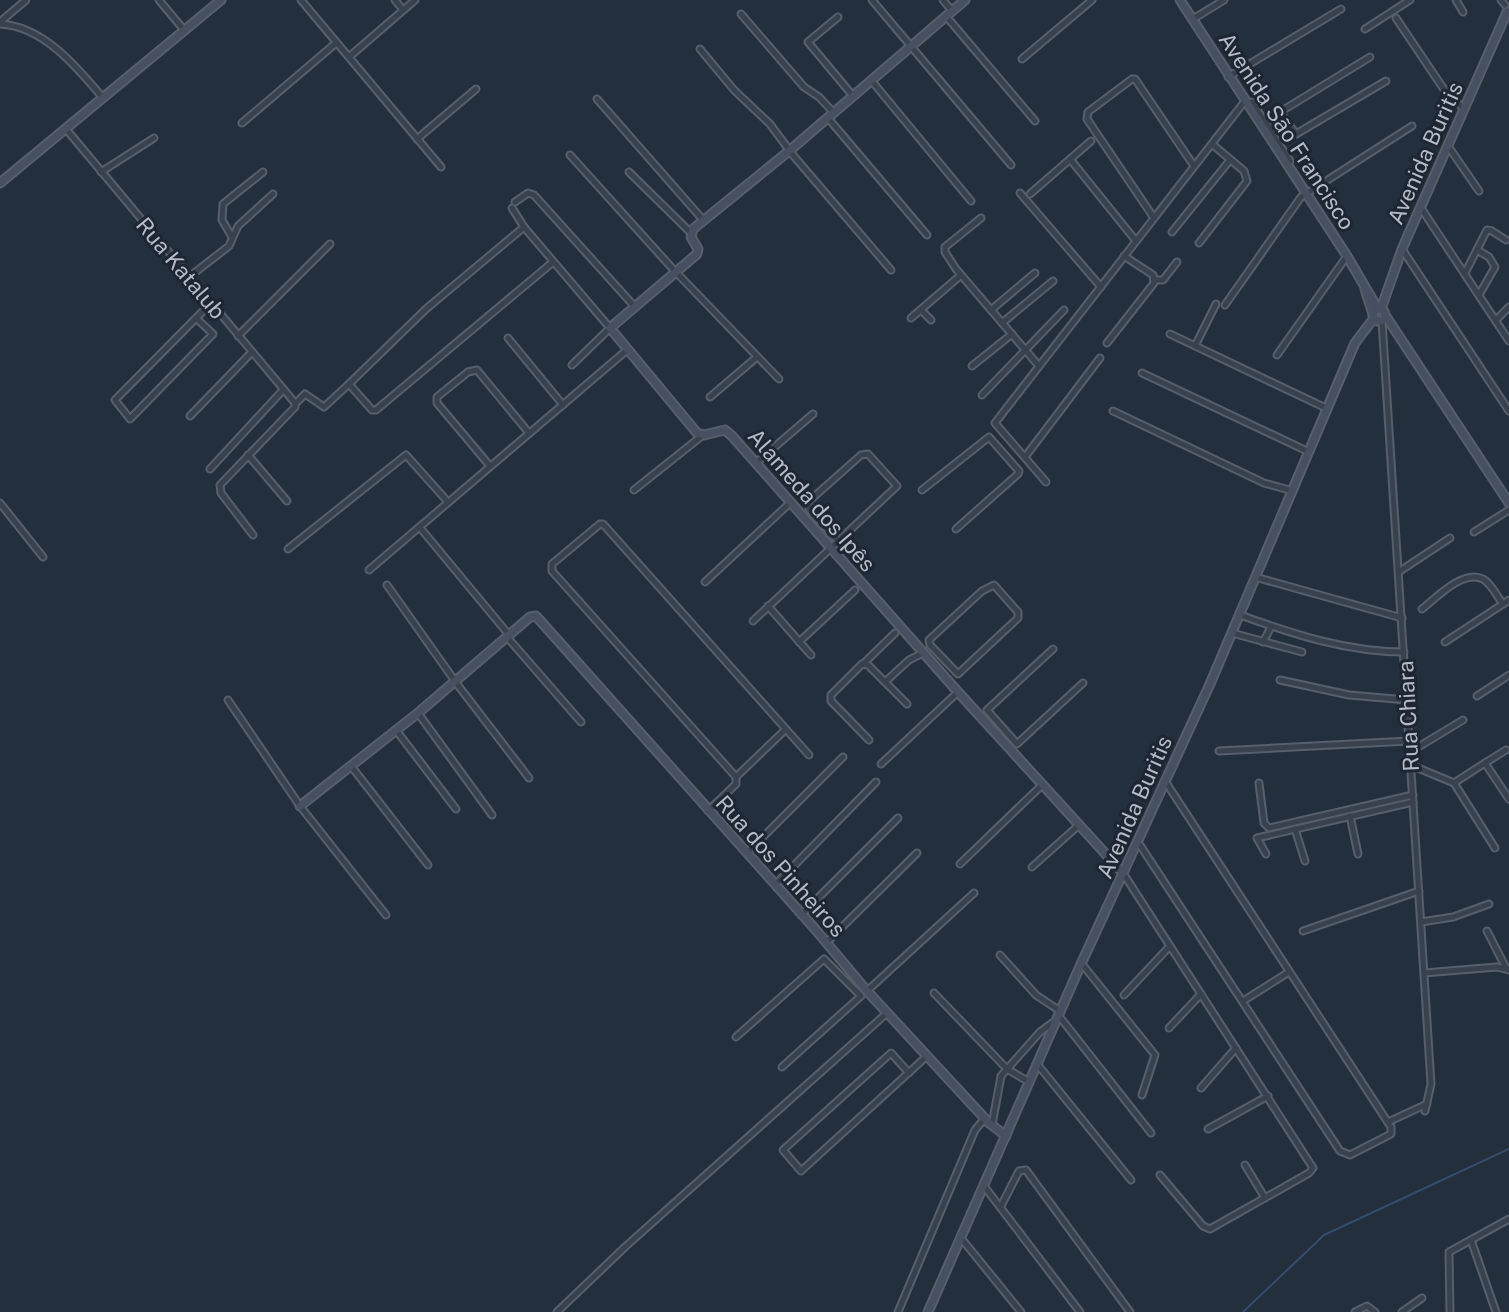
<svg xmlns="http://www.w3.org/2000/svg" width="1509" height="1312" font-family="'Public Sans',sans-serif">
	<rect width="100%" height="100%" fill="#242f3e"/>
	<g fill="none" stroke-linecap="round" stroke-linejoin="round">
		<path stroke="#394c67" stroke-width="2" d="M1243,1312L1324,1235L1509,1149"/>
		<defs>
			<g id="street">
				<path d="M159,0L184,30"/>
				<path d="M301,0L441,167"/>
				<path d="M395,0L403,10"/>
				<path d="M872,0L1011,165"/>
				<path d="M943,0L952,11"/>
				<path d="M1456,0L1463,12"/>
				<path d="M1501,0L1505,5"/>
				<path d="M741,14L804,87L819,97L834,113"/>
				<path d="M946,16L1035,121"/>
				<path d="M838,17L808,42L853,96"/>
				<path d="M1396,18L1445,91L1463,108"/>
				<path d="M1193,19L1224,0"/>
				<path d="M0,22L26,0"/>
				<path d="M0,24C43,26 77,67 103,98"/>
				<path d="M1365,29L1410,0"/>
				<path d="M700,49L734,90L770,124L792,154L891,270"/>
				<path d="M349,57L415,0"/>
				<path d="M1370,57L1280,112L1296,134L1386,81"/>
				<path d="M1022,59L1092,0"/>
				<path d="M1228,77L1341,9"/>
				<path d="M871,80L971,201"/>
				<path d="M597,99L704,221"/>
				<path d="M1252,102L1290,161"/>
				<path d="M828,118L927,235"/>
				<path d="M242,123L336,43"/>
				<path d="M1269,128L1287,123"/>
				<path d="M66,129L295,403V407L220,485L221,493L253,535"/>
				<path d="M417,139L476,89"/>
				<path d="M1448,146L1479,191"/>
				<path d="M570,155L672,268L779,379"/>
				<path d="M1070,159L1136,241"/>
				<path d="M101,172L154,138"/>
				<path d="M629,172L691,233"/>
				<path d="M1020,193L1101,287"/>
				<path d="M1030,194L1091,141"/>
				<path d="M515,202L528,193L534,195L635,307"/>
				<path d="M512,208L524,227L610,328L572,365"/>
				<path d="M1421,208L1509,341"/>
				<path d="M981,218L945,247V252L956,269L1039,366"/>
				<path d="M1154,218L1087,119L1088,112L1132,79H1135L1194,166"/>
				<path d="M524,227L426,309L349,384L372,410H376L553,262"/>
				<path d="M1172,232L1230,160"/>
				<path d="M232,237L222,220L223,204L263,172"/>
				<path d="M1199,243L1247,181L1244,171L1212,144"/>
				<path d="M1402,249L1509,411"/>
				<path d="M1477,250L1489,257L1495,267L1479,295"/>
				<path d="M1465,273L1487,230L1492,231L1506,240"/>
				<path d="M189,277L229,246L238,226L273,194"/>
				<path d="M1155,280H1163L1177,262"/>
				<path d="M1225,305L1301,197L1412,126"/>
				<path d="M921,310L931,320"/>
				<path d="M991,310L1035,273"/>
				<path d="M196,318L213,334L130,419L115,400L211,303"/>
				<path d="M911,318L961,275"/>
				<path d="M1496,320L1509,307"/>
				<path d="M1382,321L1431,1084L1425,1111"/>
				<path d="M1002,323L1053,281"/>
				<path d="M1170,334L1328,409"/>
				<path d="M238,336L330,244"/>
				<path d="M508,338L563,405"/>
				<path d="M1107,343L1154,283L1153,275L1124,256"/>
				<path d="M1195,346L1216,304"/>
				<path d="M1277,355L1347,256"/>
				<path d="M972,366L1012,334"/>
				<path d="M1142,373L1309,452"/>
				<path d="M982,395L1064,310"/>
				<path d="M710,397L757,357"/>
				<path d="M295,404L305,394L324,407L349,384"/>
				<path d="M1113,411L1264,483L1293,491"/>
				<path d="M190,416L252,352"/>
				<path d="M248,455L287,501"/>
				<path d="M1025,457L1100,358"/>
				<path d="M757,462L813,414"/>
				<path d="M490,466L437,403V397L468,372L477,370L529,433"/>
				<path d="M210,469L283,390"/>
				<path d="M1046,482L995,423L1245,101"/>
				<path d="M634,490L703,435"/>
				<path d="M922,490L989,437L1019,471L1018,474L956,529"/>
				<path d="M0,503L43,557"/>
				<path d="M422,530L509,635"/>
				<path d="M1474,532L1509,510"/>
				<path d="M288,549L406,455L448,502"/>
				<path d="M369,570L627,350"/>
				<path d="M1400,571L1450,538"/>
				<path d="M1255,577L1402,618"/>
				<path d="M705,582L791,502"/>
				<path d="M387,585L457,684L529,778"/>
				<path d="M994,585L1018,612V618L958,674L930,645L929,640L982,591Z"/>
				<path d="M768,606L811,655"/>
				<path d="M1422,609C1436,598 1463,569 1483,579C1492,584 1497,597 1503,604L1509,600"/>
				<path d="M1240,615C1293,634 1347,652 1404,652"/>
				<path d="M753,621L897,486L868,454L861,455L808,502L809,509L839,542"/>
				<path d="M1232,633L1302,652"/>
				<path d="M507,637L581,722"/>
				<path d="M799,642L855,590"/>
				<path d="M1263,642L1271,627"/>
				<path d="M1445,642L1503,604"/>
				<path d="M1053,649L987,710L1017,744L1083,683"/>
				<path d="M863,664L895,633"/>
				<path d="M1280,680L1349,695L1407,700"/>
				<path d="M885,682L907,704"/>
				<path d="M1477,696L1509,675"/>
				<path d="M228,700L300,806L386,915"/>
				<path d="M418,713L492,815"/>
				<path d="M786,729L736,777L552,571V564L600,524H603L809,755"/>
				<path d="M396,730L456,809"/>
				<path d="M869,740L831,701V695L862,664L868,665L885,682L909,660L923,653"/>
				<path d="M1219,751L1409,741"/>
				<path d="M1410,752L1463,720"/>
				<path d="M1485,763L1506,750"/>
				<path d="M881,764L958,692"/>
				<path d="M1411,765L1454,783L1495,848"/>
				<path d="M351,766L428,865"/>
				<path d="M1259,783L1264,823L1269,828L1413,795"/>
				<path d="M1454,783L1485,763L1509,799"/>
				<path d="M708,811L736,784V777"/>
				<path d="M1350,816L1358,854"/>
				<path d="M1295,829L1305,861"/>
				<path d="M1138,842L1340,1151L1350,1155L1391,1134V1127L1165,781"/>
				<path d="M747,853L843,757"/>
				<path d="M1266,854L1257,838L1413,802"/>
				<path d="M960,864L1042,785"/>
				<path d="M1032,867L1079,825"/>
				<path d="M1123,873L1313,1168L1309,1173L1210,1229L1203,1226L1160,1175"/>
				<path d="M775,885L876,782"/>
				<path d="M801,915L898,818"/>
				<path d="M1421,922L1453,917L1489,904"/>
				<path d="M1303,931L1419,891"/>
				<path d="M1487,931L1506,968"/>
				<path d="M827,942L917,853"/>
				<path d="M1000,955L1036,995L1060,1011"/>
				<path d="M1082,964L1155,1055L1142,1095"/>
				<path d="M1424,973L1497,967L1509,970"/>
				<path d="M867,991L974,893"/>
				<path d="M934,993L1007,1069L1029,1082"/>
				<path d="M1124,995L1170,946"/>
				<path d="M1243,1001L1289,972"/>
				<path d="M1059,1016L1151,1133"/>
				<path d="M1169,1028L1201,994"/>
				<path d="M736,1037L824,959L861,996L782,1067"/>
				<path d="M1038,1065L1131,1180"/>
				<path d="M909,1073L891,1053L783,1150L801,1171L927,1056"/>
				<path d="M1201,1088L1236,1048"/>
				<path d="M1388,1122L1427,1104"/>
				<path d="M992,1125L1001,1076L1040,1032L1055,1021"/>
				<path d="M1208,1129L1268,1096"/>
				<path d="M1245,1165L1265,1198"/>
				<path d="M984,1186L1080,1312"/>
				<path d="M1001,1206L1019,1171L1026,1170L1130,1312"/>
				<path d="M961,1238L1021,1312"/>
				<path d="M1471,1240L1496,1312"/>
				<path d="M557,1312L625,1247L887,1013"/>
				<path d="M898,1312L975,1130L985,1118"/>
				<path d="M1355,1312L1367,1306L1375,1312"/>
				<path d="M1402,1312L1422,1298"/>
				<path d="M1450,1312L1449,1252L1509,1219"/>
			</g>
			<g id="secondary">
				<path d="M965,0L789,151L693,229L691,237L698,249L697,254L610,328L697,433L704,435L725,430L732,436L958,692L1123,873"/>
				<path d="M1180,0L1347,256L1378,309"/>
				<path d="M0,183L221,0"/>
				<path d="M1365,289L1373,314"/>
				<circle cx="1379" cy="315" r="6"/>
				<path d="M1381,309L1402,249L1507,12"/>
				<path d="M1385,315L1509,503"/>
				<path d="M300,806L418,713L530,617L536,616L815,929L867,991L989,1123L1006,1136"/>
				<path d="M928,1312L1081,964L1210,684L1355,343L1374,318"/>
			</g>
		</defs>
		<use href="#street" stroke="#565f6c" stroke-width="9"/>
		<use href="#secondary" stroke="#565f6c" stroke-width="11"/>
		<use href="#street" stroke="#38414e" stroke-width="5"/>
		<use href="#secondary" stroke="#465061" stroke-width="7"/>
	</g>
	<g text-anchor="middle" stroke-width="6" stroke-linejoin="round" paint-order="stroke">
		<g font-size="22" fill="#b4bcc9" stroke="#1d2633">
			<text transform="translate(1287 131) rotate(57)" y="8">Avenida São Francisco</text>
			<text transform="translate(1425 153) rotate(-66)" y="8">Avenida Buritis</text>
			<text transform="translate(181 268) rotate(50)" y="8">Rua Katalub</text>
			<text transform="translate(812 500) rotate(49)" y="8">Alameda dos Ipês</text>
			<text transform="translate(1408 716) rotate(-93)" y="8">Rua Chiara</text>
			<text transform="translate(1134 807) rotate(-66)" y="8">Avenida Buritis</text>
			<text transform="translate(781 866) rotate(48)" y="8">Rua dos Pinheiros</text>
		</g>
	</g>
</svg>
